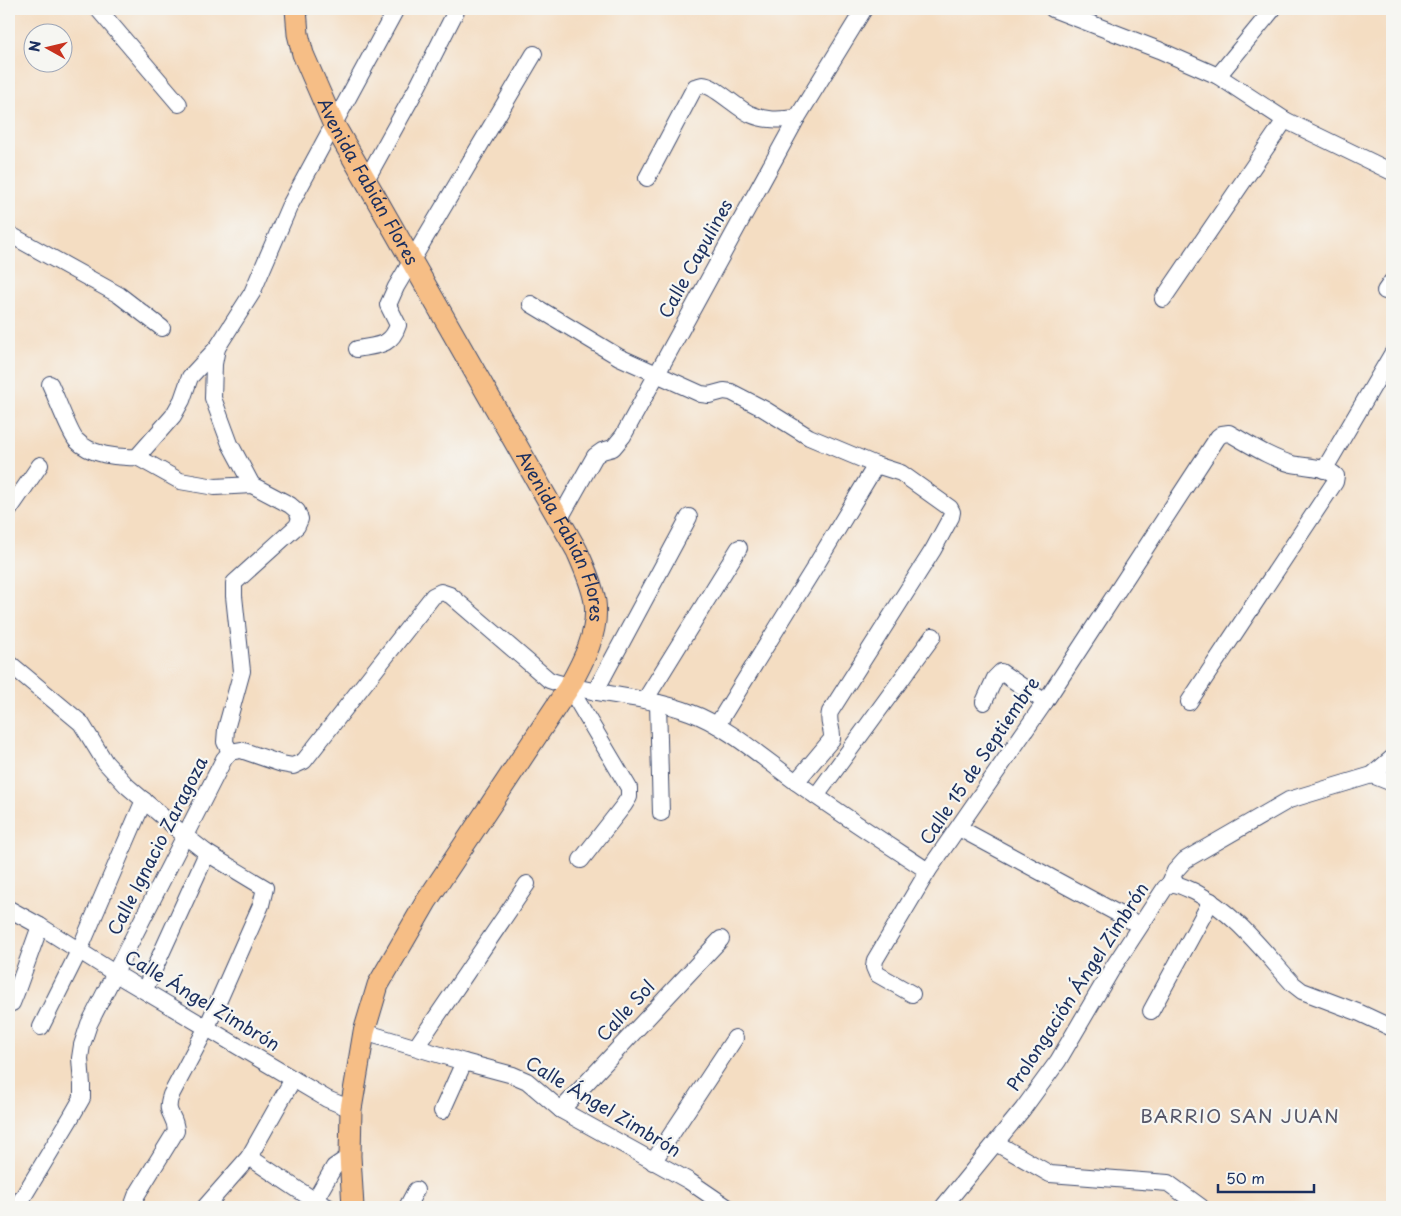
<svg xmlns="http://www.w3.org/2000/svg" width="1401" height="1216" font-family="'Playpen Sans',sans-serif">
	<rect width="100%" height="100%" fill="#f6f6f2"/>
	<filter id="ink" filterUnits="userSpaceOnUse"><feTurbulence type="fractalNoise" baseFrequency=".02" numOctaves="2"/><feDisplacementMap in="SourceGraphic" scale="10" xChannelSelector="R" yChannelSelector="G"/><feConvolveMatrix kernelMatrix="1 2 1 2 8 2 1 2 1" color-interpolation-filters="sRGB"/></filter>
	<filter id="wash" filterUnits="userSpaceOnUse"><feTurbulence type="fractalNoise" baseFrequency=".0096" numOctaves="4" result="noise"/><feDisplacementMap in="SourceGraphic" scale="20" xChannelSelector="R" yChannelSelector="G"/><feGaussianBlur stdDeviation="1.12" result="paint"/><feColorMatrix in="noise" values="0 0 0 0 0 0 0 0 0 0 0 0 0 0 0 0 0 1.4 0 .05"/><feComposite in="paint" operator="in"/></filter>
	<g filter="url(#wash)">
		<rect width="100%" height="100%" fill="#f4ddc2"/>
	</g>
	<g filter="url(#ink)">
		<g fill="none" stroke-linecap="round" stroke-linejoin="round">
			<defs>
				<g id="minor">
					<path d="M98,9L179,104"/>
					<path d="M1053,9L1159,50L1218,76L1285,120L1392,172"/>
					<path d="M1218,76L1273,9"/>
					<path d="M647,178L695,87C696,87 702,85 703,85C714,85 738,109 750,114C765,121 780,120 797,118"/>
					<path d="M366,180L418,86L457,9"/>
					<path d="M9,234L119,295L162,328"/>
					<path d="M1385,291L1392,281"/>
					<path d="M1163,299L1285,120"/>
					<path d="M531,304L619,357L701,394L709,395L724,391L731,392L764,409L809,437L876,465L901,473L950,508L952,512L951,517L933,550L830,712C827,722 833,729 832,739L796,782"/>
					<path d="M357,349C377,345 391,347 398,325L388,305L396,287L534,54"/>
					<path d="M50,384C55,394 70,434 76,440C90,455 118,458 137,457L173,416L182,400L190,377L217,348"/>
					<path d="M137,457L180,481L215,487L252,485"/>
					<path d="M1324,470L1392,354"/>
					<path d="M9,510L40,465"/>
					<path d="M559,520L595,456L602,451L613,448L623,436L797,118L864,9"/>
					<path d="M9,663L81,723L105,762L127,786L184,835L207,853L265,888L261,905L207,1027L171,1095C164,1116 175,1112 176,1131L136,1196L132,1207"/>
					<path d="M569,687L629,788V797L624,805L581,860"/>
					<path d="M595,692L689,517"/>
					<path d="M645,700L739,548"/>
					<path d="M984,702L995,678L1001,672L1045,702"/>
					<path d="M658,703L661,813"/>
					<path d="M717,725L813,570L876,465"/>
					<path d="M230,752L241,750L282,764L293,766L304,761L433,596L441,592L450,595L549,680C594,696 644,695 689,712C726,725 764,759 796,782C839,813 884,842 928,871"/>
					<path d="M230,752L225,742L226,729L242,671L234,596V583L297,526L300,519L297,511L290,505L252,485L230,444L213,398L214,364L217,348L252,293L289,207L396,9"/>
					<path d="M1372,775L1392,783"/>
					<path d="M816,796L933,636"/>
					<path d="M959,828L1139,925"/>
					<path d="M1170,883L1175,871L1185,860L1289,800L1372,775L1392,758"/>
					<path d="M9,909L40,926L116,974L327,1099L351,1109"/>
					<path d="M145,989L207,853"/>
					<path d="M912,994L877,974L874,967L875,960L928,871L1045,702L1218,437L1222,434L1229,433C1249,444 1270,458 1292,464C1305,467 1326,466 1336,476L1335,482L1189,702"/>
					<path d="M9,1004L12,1003L16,993L40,926"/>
					<path d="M1151,1011L1211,901"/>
					<path d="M41,1027L79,951L144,800"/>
					<path d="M364,1032L464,1062L513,1075L527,1081L561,1110L689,1181L727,1207"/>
					<path d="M416,1047L527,884"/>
					<path d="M561,1110L721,939"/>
					<path d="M442,1111L464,1062"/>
					<path d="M996,1143L1050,1174L1168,1183L1201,1207"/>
					<path d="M249,1157L315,1201L328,1207"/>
					<path d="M653,1162L735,1038"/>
					<path d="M17,1207L70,1119L82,1098V1085L80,1058L82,1045L89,1024L224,759L230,752"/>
					<path d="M205,1207L249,1157L293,1079"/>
					<path d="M311,1207L334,1167L350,1156"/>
					<path d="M407,1207L416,1190"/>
					<path d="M943,1207L1023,1109L1058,1061L1112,969L1165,888L1170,883C1179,884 1186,888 1195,892C1235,913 1263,951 1293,984L1302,991L1360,1013L1392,1028"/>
				</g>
				<g id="major">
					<path id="s1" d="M296,9L298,34L303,54L333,123L577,551C584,567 592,584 595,602C599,632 583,662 569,687L426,902L378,985L364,1032L351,1109L350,1156L353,1207"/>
				</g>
			</defs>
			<use href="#minor" stroke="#3c496d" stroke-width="18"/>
			<use href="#major" stroke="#3c496d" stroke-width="23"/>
			<use href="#minor" stroke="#fff" stroke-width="16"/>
			<use href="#major" stroke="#f6be86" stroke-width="21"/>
		</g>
	</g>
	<g text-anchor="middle" stroke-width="4.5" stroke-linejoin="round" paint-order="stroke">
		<g font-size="18" fill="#1b2f5e" stroke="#f6f6f2">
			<text dy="6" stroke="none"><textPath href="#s1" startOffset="189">Avenida Fabián Flores</textPath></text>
			<text transform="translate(696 259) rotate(-61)" y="6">Calle Capulines</text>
			<text dy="6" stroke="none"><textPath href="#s1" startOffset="594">Avenida Fabián Flores</textPath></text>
			<text transform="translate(980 761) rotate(-56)" y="6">Calle 15 de Septiembre</text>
			<text transform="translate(158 846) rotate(-63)" y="6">Calle Ignacio Zaragoza</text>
			<text transform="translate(1078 987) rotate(-57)" y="6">Prolongación Ángel Zimbrón</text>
			<text transform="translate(202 1001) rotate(31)" y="6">Calle Ángel Zimbrón</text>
			<text transform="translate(626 1011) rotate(-47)" y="6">Calle Sol</text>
			<text transform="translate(603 1107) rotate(31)" y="6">Calle Ángel Zimbrón</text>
		</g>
		<g font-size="19" letter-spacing="1" fill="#565769" stroke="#f6f6f2">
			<text x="1240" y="1123">BARRIO SAN JUAN</text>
		</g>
	</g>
	<rect width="1401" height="1216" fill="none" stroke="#f6f6f2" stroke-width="30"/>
	<g transform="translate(48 48) rotate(278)"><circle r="24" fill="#f6f6f2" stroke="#9ea6b7"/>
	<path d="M0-4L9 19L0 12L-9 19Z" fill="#c8321e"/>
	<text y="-8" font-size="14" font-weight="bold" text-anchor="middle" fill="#1b2f5e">N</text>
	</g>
	<path d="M1218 1184v8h96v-8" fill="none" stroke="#1b2f5e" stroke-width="2.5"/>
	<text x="1226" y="1184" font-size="15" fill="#1b2f5e" stroke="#f6f6f2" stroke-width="4" paint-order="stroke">50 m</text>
</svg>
